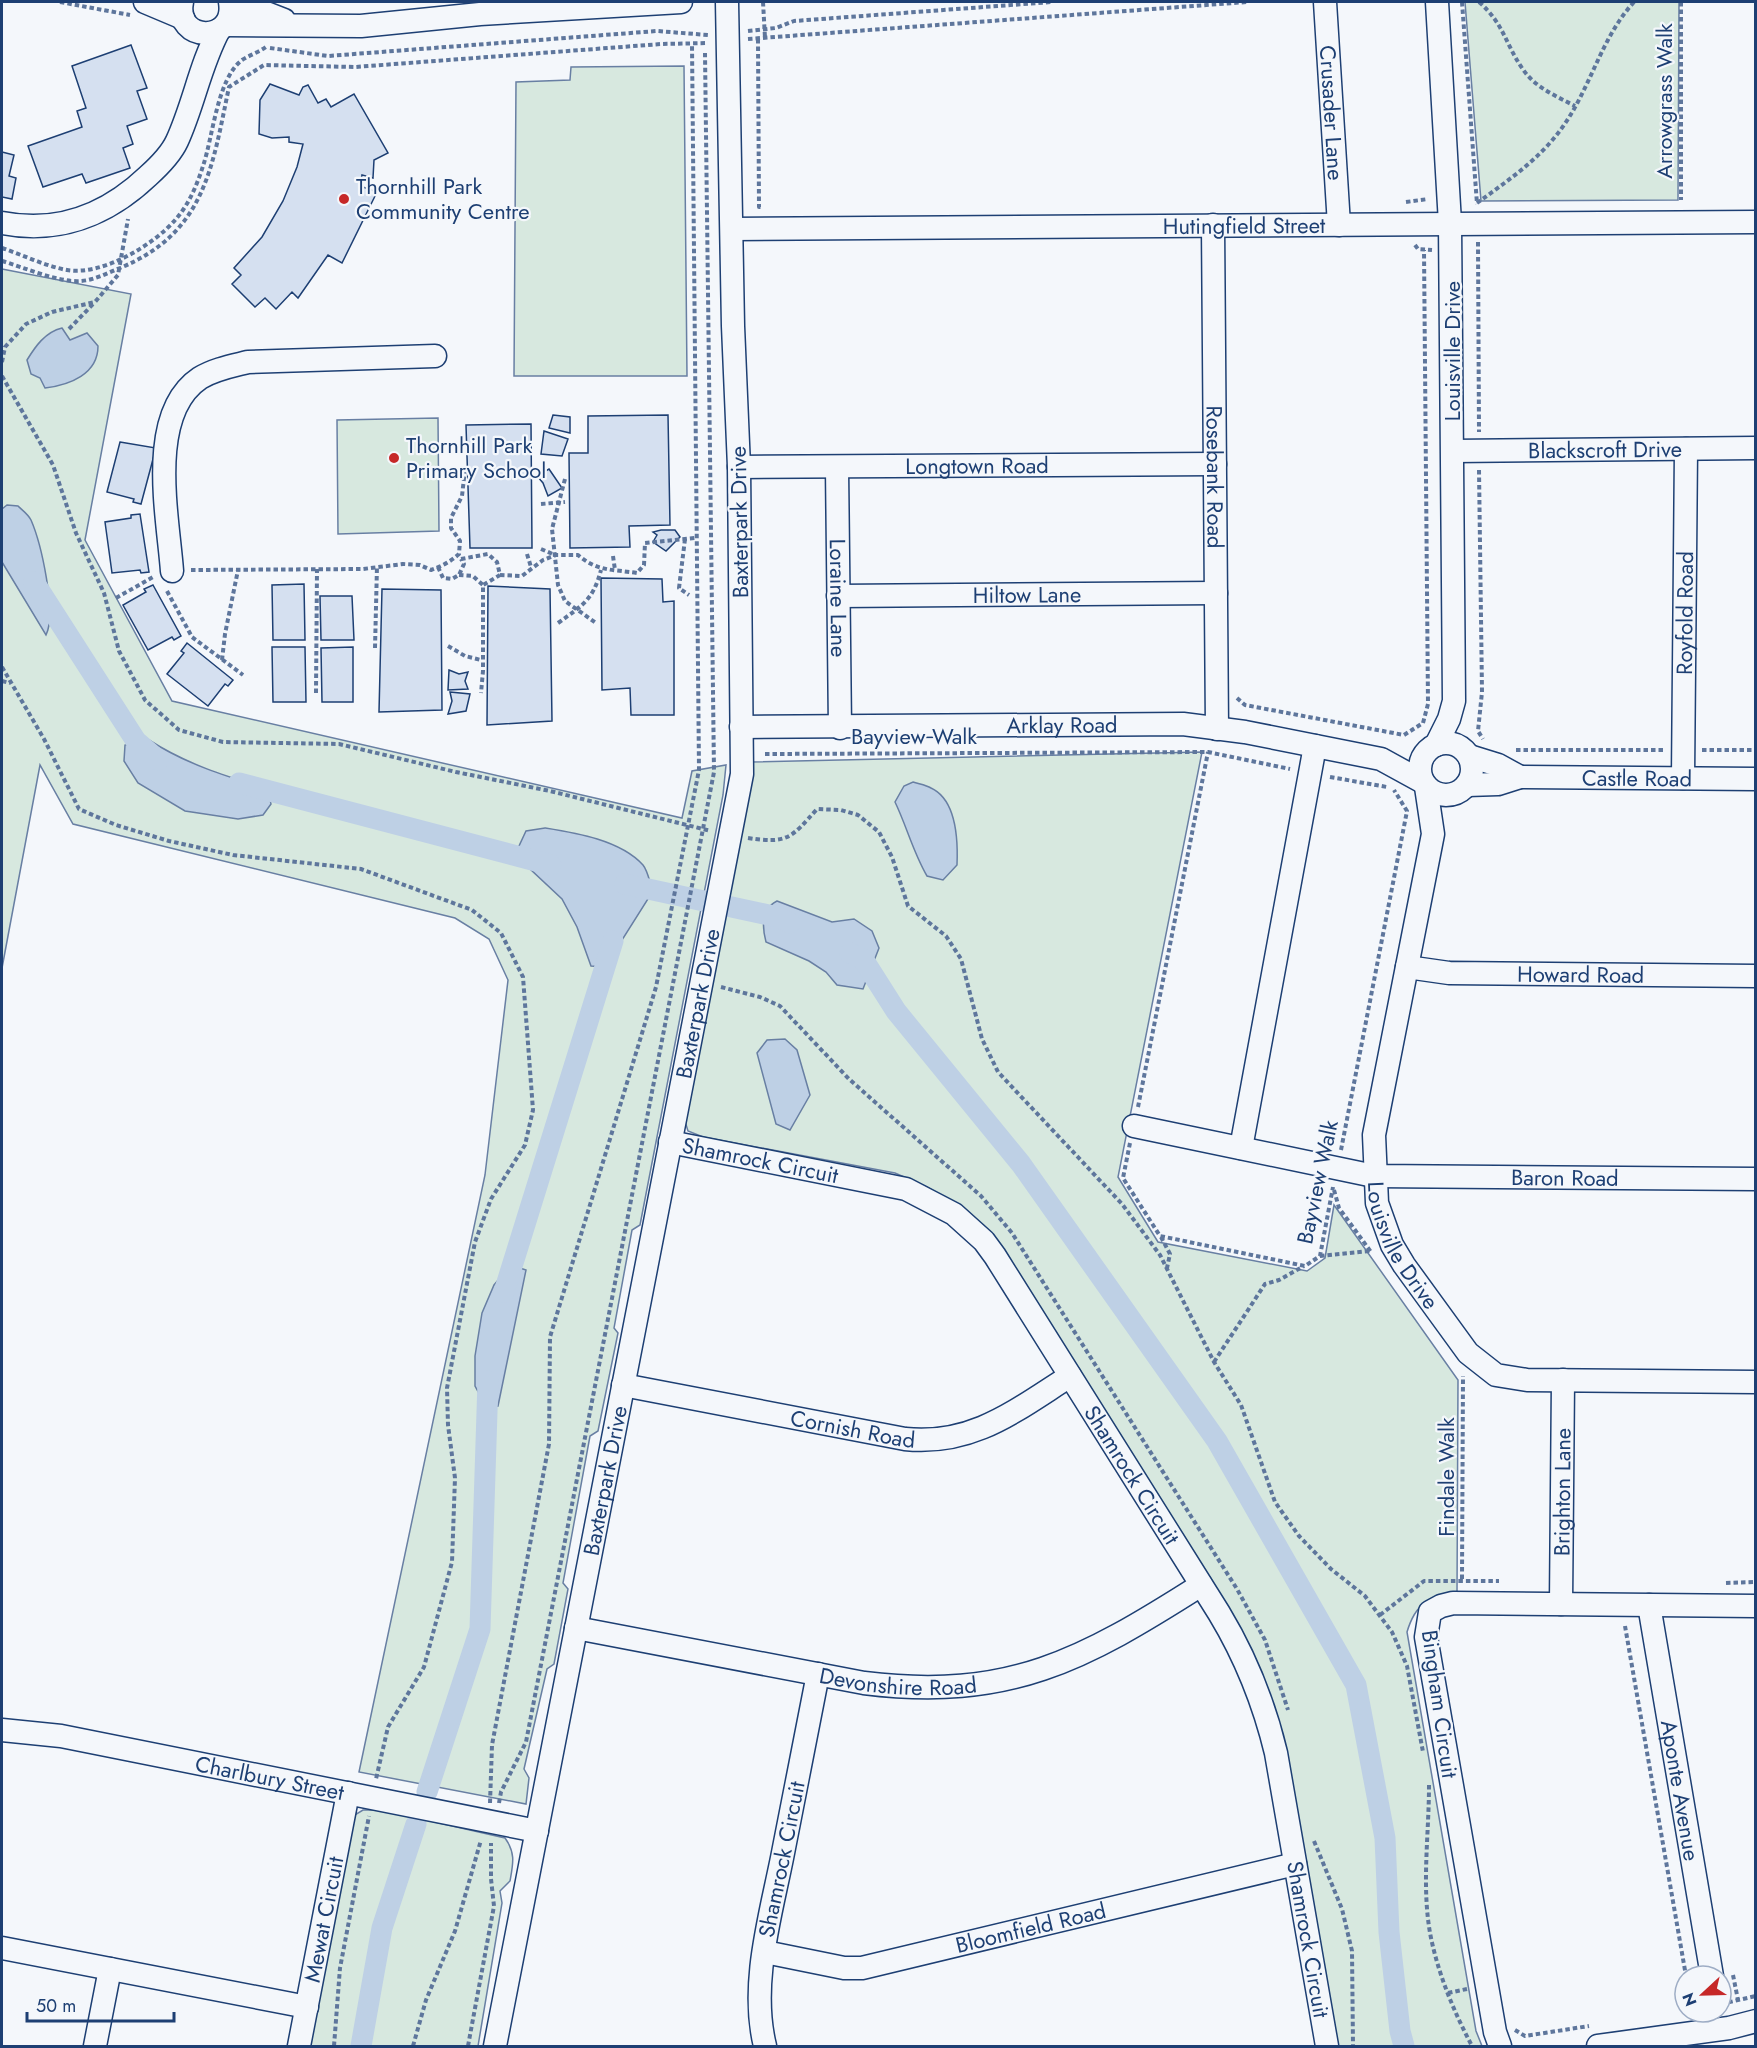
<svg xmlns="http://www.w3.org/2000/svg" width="1757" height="2048" font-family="Jost,sans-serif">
	<rect width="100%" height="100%" fill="#f4f7fb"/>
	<g fill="#d7e8df" stroke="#687fa3" stroke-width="1.5">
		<path d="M1465,2H1679L1678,200L1481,201Z"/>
		<path d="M684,66L687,376H514L516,82L570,80L571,67Z"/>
		<path d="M2,269L131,294L85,540L172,701L682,818L692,771L726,765L723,795L640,1225L632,1230L614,1328L618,1333L598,1431L590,1436L563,1583L568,1589L554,1664L547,1669L524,1769L529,1778L526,1804L359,1772L485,1175L508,980L489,939L455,918L73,824L40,765L2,968Z"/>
		<path d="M438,418L439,531L338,534L337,420Z"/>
		<path d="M1202,752L1118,1177L1158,1242L1307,1271L1325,1258L1334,1205L1458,1380L1457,1595C1427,1599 1416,1602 1407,1632L1476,2031L1482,2046H1334L1263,1682L1242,1631L960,1207L927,1187L895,1173L703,1137L688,1131L683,1115L747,762Z"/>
		<path d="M363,1810H382L505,1838C516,1853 513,1864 510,1881L500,1891L502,1903L478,2046H305L353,1816Z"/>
	</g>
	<g fill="#bed0e5" stroke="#687fa3" stroke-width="1.5">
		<path d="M62,328L70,340L87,333L98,346C98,374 70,385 45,388L40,378L31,374L27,360C35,347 45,332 62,328Z"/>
		<path d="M7,505L18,506C22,510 28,514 31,520C41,543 57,613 46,635L2,562V509Z"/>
		<path d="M149,740C186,764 225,776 268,789L271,804L263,815L238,819L185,811L138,783L124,761L125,745Z"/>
		<path d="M913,782C919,784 926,785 931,788C957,800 958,841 957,865L943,880L927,876C913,852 907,827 895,802L904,786Z"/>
		<path d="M545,828C576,833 620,840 643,865C648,871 650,884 653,891L605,967L591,966L577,927L562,899L529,868L519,846L526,831Z"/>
		<path d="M777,901L832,922L854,919L872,931L879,948L863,989L837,985L826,972L809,961L766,942C762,927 761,909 777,901Z"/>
		<path d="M785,1039L797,1050L810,1095L790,1130L776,1124L757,1053L767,1040Z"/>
		<path d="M511,1265L526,1270L498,1406L487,1408L475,1386V1356L482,1313L494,1285Z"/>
	</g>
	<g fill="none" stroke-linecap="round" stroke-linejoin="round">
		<g stroke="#bed0e5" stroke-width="21">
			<path d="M34,582L136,741L158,760"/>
			<path d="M239,783L551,865"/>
			<path d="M625,884L778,917L790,923"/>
			<path d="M850,953L863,959L896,1011L1021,1164L1217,1441L1356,1685L1385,1838L1389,1932L1400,2031L1404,2046"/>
			<path d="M504,1292L613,941"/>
			<path d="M427,1792L480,1629L488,1381"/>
			<path d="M361,2046L382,1928L416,1824"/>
		</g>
	</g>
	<g fill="#d5e0f0" stroke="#1d3f73" stroke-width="1.5">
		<path d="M131,45L147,88L137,91L147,119L127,126L133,144L123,148L130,168L86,183L82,174L43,187L28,146L82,127L77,111L86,108L72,66Z"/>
		<path d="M270,84L299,95L303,87L308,85L318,103L326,99L331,107L354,94L388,153L374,160L373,178L362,175L360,186L377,192L342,263L328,255L298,298L292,292L276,309L265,298L255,307L232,284L241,275L234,268L262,237L283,201L297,167L303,144L289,142V137L272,138L259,134L260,100Z"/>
		<path d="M2,152L14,155L9,176L16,178L12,199L2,197Z"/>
		<path d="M553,415L570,417V433L549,428Z"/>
		<path d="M668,415L670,525L629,526L630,547L570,548L569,453H588V416Z"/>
		<path d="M531,424L532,548H470L466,425Z"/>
		<path d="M544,431L568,439L562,456L541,454Z"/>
		<path d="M120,442L156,448L141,504L133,502L134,499L107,492Z"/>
		<path d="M549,469L562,488L548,496L543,483L537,476Z"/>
		<path d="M140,514L149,572L141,573L140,570L112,573L105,522L131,518V515Z"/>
		<path d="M661,530H675L680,537L666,551L653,542L657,535L653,532Z"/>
		<path d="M601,578L662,579L663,602L674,601V715H631L630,688L602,690Z"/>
		<path d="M304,584L305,640H273L272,585Z"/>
		<path d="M153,585L181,636L174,640L172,637L148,650L123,605L146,592L144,589Z"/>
		<path d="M488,586L550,589L552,721L487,725Z"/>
		<path d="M382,589L441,590L442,710L379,712Z"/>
		<path d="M320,596H352L354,640H321Z"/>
		<path d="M187,643L233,680L228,686L225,684L208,706L167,674L184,653L181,651Z"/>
		<path d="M272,647H305L306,702H273Z"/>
		<path d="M353,647V702H322L321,648Z"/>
		<path d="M449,670L459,674L468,672L465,681L468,689L448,690Z"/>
		<path d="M450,692L470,694L466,711L448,714L452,701Z"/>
	</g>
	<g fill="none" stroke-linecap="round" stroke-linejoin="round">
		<defs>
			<g id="minor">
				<path d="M145,2L183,18"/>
				<path d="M182,2C174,43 237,44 230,2"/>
				<path d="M238,2L284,20"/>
				<path id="s1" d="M1325,2L1339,225"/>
				<path d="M225,25L361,26L480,14L681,2"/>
				<path d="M2,223C58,234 107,215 148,176C158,167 171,154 177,141C194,104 200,65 219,30"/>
				<path id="s2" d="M1213,225L1217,729"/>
				<path id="s3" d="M732,229L1756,222"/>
				<path id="s4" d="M1453,451L1756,448"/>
				<path id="s5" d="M739,467L1215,464"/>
				<path id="s6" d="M837,468L840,728"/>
				<path d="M172,571C168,516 146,414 200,378C215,369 232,366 248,362L435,356"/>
				<path id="s7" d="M838,596L1216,593"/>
				<path id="s8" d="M741,727L1183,724L1245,732L1381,759L1423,782"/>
				<circle cx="1446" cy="769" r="26"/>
				<path d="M1436,745L1449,719L1454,701L1450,223L1437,2"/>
				<path d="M1469,756L1498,765L1520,777"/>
				<path id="s9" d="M1683,778L1686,449"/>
				<path id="s10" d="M1467,785L1498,784L1520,777L1756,779"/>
				<path id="s11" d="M1426,787L1433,834L1374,1135L1377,1203L1392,1245L1404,1265L1468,1353L1496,1375L1527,1380L1756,1382"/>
				<path id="s12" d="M1407,967L1449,973L1756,976"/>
				<path id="s13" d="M1134,1126L1374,1176L1756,1179"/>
				<path id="s14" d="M670,1142L906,1189L954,1214L984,1241L995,1256L1219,1613C1245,1656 1264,1703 1276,1753L1327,2046"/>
				<path d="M1241,1148L1315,746"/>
				<path id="s15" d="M623,1385L905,1439C973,1446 1016,1410 1070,1376"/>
				<path id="s16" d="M1561,1604L1563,1380"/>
				<path id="s17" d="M1649,1605L1712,1976"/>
				<path id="s18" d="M576,1628L864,1683C1009,1701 1083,1660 1201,1585"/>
				<path id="s19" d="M2,1730L61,1736L537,1831"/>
				<path d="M2,1948L307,2007"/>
				<path id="s20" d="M765,1952L844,1968H862L1295,1864"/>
				<path d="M95,2046L110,1969"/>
				<path id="s21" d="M299,2046L348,1793"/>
				<path id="s22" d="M495,2046L742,774L739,467L733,326L727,2"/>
				<path id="s23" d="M765,2046C750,1985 770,1918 782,1858C794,1797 806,1735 818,1674"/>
				<path d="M1500,2046L1495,2032L1426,1637L1430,1612L1441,1606L1453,1603L1756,1606"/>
				<path d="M1598,2046L1729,2028L1756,2021"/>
			</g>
		</defs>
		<use href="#minor" stroke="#1d3f73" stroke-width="25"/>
		<g stroke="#5e769c" stroke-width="4" stroke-dasharray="4.5 3" stroke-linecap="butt">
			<path d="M60,2L130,15"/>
			<path d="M763,2L765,38"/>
			<path d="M1462,2L1477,204"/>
			<path d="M1479,2C1504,24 1505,43 1522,68C1534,87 1556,96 1575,106"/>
			<path d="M1681,2V200"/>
			<path d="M748,31L776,28L794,21L1052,2"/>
			<path d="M748,39L1247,2"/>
			<path d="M758,39L759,207H762"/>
			<path d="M270,48L328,56L657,31L708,35"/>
			<path d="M1406,202L1428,199"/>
			<path d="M1477,203C1509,180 1544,156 1566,122C1592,83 1602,37 1634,2"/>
			<path d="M1478,242L1479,432"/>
			<path d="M1415,245L1418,249L1432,250"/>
			<path d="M2,248C23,255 45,266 67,270C102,276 154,245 176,219C189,204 197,185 203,166C213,137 217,79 242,60C250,55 259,52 266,47"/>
			<path d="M2,261C23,267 59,283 81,281C95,280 107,273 120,268C205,233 212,168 229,87L264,65L355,67L661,44L708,43"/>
			<path d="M69,329L95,302"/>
			<path d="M2,362L5,347L26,324L52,312L95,302L118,275L128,219"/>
			<path d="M2,376L53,465L76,533L104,593L119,651L145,700L179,730L223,742L339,744L456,772L550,791L711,831"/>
			<path d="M1479,470L1482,692L1478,731L1483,739"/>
			<path d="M565,479L552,529L558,585L565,601L596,623"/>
			<path d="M541,504L565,502"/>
			<path d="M685,539L679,588L689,595"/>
			<path d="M541,549L555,555"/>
			<path d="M527,554L531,567"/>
			<path d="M613,556L615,570"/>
			<path d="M461,559L488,554L497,562L500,575L483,585"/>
			<path d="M438,567L443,578L452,579L459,575L464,564L461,559"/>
			<path d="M191,570L363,569L403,564L420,565L431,570C442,566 450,562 459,554L460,541L451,528V518L462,496L465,469"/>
			<path d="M459,575L473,576L483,585V671L481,693"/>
			<path d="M500,575L522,576L543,560L556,555H578C598,572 612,569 637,573L644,565L645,543L695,538"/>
			<path d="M167,591L192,637L243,675"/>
			<path d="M116,598L155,576"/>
			<path d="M558,623C583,605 593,600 601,570"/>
			<path d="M448,646L465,656L481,660"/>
			<path d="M375,648L377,566"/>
			<path d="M222,660L225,634L238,570"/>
			<path d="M2,667L44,739L79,809L116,825L169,841L233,855L361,869L472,910L501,933L523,977L533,1110L525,1145L491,1199L475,1242L447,1388L448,1425L455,1478L452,1562L424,1667L388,1727L376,1779"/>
			<path d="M2,681L10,683"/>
			<path d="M316,693L317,569"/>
			<path d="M1237,698L1245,705L1404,735L1423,723L1428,704L1424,250"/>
			<path d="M1516,750H1664"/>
			<path d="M1702,750H1756"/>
			<path d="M765,754L1208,752L1290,769"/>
			<path d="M1330,777L1387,787"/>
			<path d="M748,838C788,844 791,838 817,809L841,810L858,815L879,832L892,857L908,906L946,936L961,959L982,1039L998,1072L1122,1204L1160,1255L1214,1362L1241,1405L1275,1502L1299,1536L1331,1569L1365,1596L1392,1632L1407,1666L1423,1752"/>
			<path d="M721,987L760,997L780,1006L849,1079L981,1196L1012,1233L1237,1589L1265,1640L1288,1710"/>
			<path d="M1138,1107L1208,752"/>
			<path d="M1130,1143L1123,1178L1160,1236L1305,1266L1320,1256L1333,1187"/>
			<path d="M1341,1150L1407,811L1394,790"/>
			<path d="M1334,1190L1339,1208L1371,1252"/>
			<path d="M1161,1237L1170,1254L1167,1268"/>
			<path d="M1320,1256L1370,1251"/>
			<path d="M1214,1362L1265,1284L1279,1280L1304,1266"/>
			<path d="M1462,1579L1463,1376"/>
			<path d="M1726,1583L1756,1582"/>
			<path d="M1380,1615L1424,1581H1499"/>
			<path d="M1625,1626L1686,1976"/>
			<path d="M1429,1785C1429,1836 1421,1889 1431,1938C1439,1976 1454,2012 1472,2046"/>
			<path d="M490,1803L492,1745L549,1444L550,1337L656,987L699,770L692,44"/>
			<path d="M499,1803L501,1792L526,1742L714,772L705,53"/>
			<path d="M1314,1841L1342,1909L1352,1951L1353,2046"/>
			<path d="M1733,1975L1738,2000"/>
			<path d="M1448,1993L1467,1989"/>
			<path d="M1721,2004L1756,1996"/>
			<path d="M1515,2030L1525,2036L1589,2026"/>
			<path d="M334,2046L340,1968L369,1816"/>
			<path d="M413,2046L426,2000L455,1931L481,1840"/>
			<path d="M468,2046L494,1906L491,1879V1843"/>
		</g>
		<use href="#minor" stroke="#f4f7fb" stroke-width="22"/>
	</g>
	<g fill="#c62828" stroke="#f4f7fb" stroke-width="2">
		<circle cx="344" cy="199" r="6"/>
		<circle cx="394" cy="458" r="6"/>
	</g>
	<g text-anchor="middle" stroke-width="4.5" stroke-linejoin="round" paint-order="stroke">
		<g font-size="22" fill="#1d3f73" stroke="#f4f7fb">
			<text transform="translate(1664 101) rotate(-90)" y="8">Arrowgrass Walk</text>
			<text dy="8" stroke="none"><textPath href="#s1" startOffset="111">Crusader Lane</textPath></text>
			<text dy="8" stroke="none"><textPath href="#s3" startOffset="512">Hutingfield Street</textPath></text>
			<text transform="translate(1452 351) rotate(-90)" y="8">Louisville Drive</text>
			<text dy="8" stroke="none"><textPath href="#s4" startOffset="152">Blackscroft Drive</textPath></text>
			<text dy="8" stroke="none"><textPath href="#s5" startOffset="238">Longtown Road</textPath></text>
			<text dy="8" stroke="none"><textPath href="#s2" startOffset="252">Rosebank Road</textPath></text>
			<text transform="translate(739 522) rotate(-91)" y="8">Baxterpark Drive</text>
			<text dy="8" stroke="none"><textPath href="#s7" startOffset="189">Hiltow Lane</textPath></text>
			<text dy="8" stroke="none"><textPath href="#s6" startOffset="130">Loraine Lane</textPath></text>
			<text dy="8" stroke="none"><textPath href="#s9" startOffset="165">Royfold Road</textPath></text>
			<text dy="8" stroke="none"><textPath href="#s8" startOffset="321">Arklay Road</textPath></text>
			<text x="914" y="744">Bayview Walk</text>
			<text dy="8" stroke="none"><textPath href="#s10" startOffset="171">Castle Road</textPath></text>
			<text dy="8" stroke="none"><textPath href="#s12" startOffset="174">Howard Road</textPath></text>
			<text dy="8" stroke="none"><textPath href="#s22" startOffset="1062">Baxterpark Drive</textPath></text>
			<text dy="8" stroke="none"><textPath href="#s14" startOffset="92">Shamrock Circuit</textPath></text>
			<text dy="8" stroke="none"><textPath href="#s13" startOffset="436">Baron Road</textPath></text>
			<text transform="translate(1317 1182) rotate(-78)" y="8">Bayview Walk</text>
			<text dy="8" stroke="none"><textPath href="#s11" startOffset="471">Louisville Drive</textPath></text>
			<text dy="8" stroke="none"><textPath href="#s15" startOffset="234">Cornish Road</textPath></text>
			<text dy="8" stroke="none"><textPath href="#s14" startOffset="612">Shamrock Circuit</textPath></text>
			<text transform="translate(1446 1477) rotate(-90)" y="8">Findale Walk</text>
			<text dy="8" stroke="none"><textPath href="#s22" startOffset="576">Baxterpark Drive</textPath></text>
			<text dy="8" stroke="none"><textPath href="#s16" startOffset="112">Brighton Lane</textPath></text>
			<text dy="8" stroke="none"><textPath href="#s18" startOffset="327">Devonshire Road</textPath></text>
			<text transform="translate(1440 1704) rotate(82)" y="8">Bingham Circuit</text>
			<text dy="8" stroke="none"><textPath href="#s19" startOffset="272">Charlbury Street</textPath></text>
			<text dy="8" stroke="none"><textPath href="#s17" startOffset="188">Aponte Avenue</textPath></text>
			<text dy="8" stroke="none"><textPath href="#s23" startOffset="189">Shamrock Circuit</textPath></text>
			<text dy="8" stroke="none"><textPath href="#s21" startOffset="129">Mewat Circuit</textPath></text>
			<text dy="8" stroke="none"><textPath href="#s20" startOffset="272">Bloomfield Road</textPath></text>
			<text dy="8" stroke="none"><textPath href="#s14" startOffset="1116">Shamrock Circuit</textPath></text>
		</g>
		<g font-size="22" fill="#1d3f73" stroke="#f4f7fb" text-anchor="start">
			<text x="356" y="194">Thornhill Park<tspan x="356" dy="25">Community Centre</tspan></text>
			<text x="406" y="453">Thornhill Park<tspan x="406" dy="25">Primary School</tspan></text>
		</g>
	</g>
	<rect width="1757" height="2048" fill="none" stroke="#1d3f73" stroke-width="6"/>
	<g transform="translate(1703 1994) rotate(248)"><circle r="28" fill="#f4f7fb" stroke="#9eadc5" stroke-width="1.5"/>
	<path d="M0-4.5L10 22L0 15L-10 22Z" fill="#c62828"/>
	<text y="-9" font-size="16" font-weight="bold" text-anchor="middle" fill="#1d3f73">N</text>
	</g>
	<path d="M27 2012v9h147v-9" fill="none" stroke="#1d3f73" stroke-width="3"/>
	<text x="36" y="2012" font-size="18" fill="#1d3f73" stroke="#f4f7fb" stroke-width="4.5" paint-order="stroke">50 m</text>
</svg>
